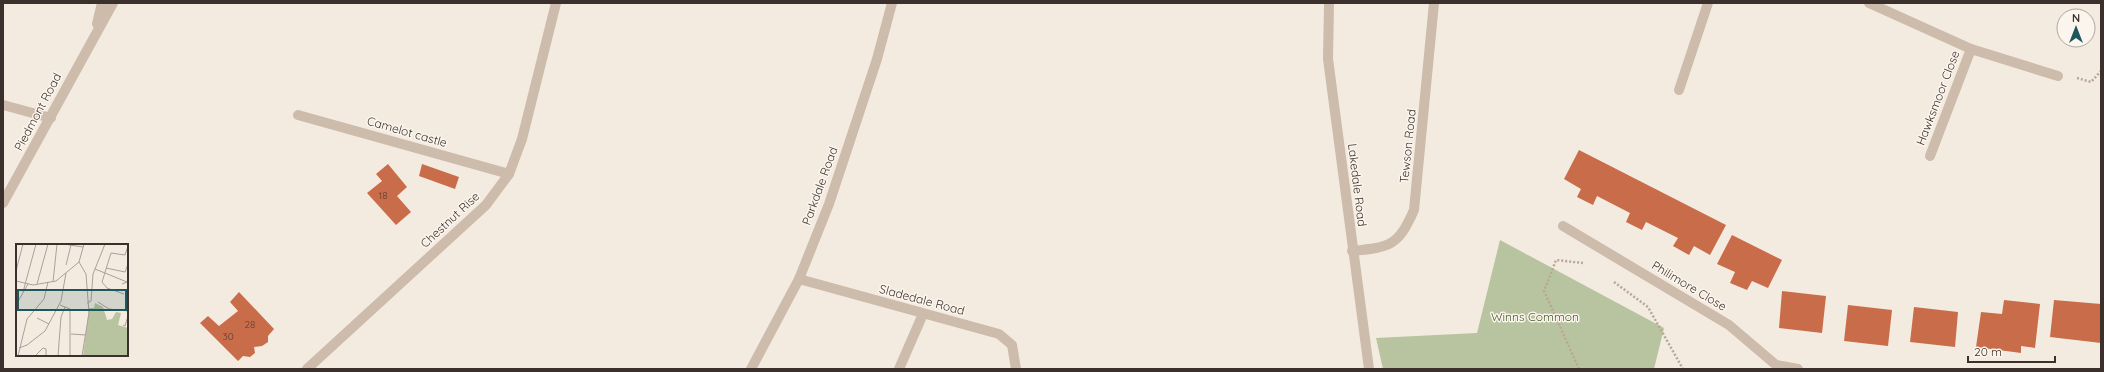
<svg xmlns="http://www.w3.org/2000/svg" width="2104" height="372" font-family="Quicksand,sans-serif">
	<rect width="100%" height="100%" fill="#f4ebe0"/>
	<path fill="#b7c49f" d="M1500,240L1664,328L1654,369H1383L1376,338L1477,333Z"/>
	<g fill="#c96c4a">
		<path d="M1579,150L1726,225L1710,255L1694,246L1689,255L1673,246L1678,238L1646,222L1642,230L1626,222L1630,213L1597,196L1593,205L1577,197L1581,189L1564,179Z"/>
		<path d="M388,164L407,187L397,196L411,212L396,225L367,193L382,181L376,174Z"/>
		<path d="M422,164L459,177L455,189L419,176Z"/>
		<path d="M1732,235L1782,260L1768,288L1752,281L1747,290L1730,283L1735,272L1717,264Z"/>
		<path d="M1782,291L1826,296L1822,333L1779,328Z"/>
		<path d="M239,292L274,329L268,336V342L262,346L254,347L255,353L250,357L243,356L238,361L200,323L208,316L219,326L238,311L230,302Z"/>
		<path d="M2004,300L2040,304L2035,348L2021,346V353L1976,347L1981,312L2002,314Z"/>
		<path d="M2054,300L2101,304V343L2050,337Z"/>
		<path d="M1848,305L1892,310L1888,346L1844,341Z"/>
		<path d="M1914,307L1958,312L1955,347L1910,342Z"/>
	</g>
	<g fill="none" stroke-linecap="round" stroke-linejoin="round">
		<g stroke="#b9a695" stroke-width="2.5" stroke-dasharray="2 2" stroke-linecap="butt">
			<path d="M2077,78L2091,82L2101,71"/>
			<path d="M1614,282L1648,307L1683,369"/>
			<path d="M1579,369L1544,291L1556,260L1583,263"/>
		</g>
		<path stroke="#cdbbab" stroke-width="10" d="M298,115L509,174"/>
		<g stroke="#cdbbab" stroke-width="10">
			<path d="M1869,3L1971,49L2058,76"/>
			<path d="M97,24L102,3"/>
			<path d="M1679,90L1708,3"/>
			<path d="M3,105L51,118"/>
			<path d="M1930,156L1971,49"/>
			<path d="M3,203L113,3"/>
			<path d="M1563,226L1729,325L1776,365L1798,369"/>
			<path d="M1352,251C1391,247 1398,246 1414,210L1434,3"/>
			<path d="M799,279L999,334L1012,345L1016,369"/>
			<path d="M307,369L486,205L509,174L522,139L556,3"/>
			<path d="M751,369L799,279L829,204L877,59L892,3"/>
			<path d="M899,369L923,314"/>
		</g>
		<path stroke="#cdbbab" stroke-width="10" d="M1329,3L1328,59L1369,369"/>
	</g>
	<g text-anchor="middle" stroke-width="3" stroke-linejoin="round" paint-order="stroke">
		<g font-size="10" fill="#5e3f33">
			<text x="383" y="199">18</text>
			<text x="250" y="328">28</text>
			<text x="228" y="340">30</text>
		</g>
		<g font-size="12" fill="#3b302b" stroke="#fbf5ed">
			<text transform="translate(1938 98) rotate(-69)" y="4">Hawksmoor Close</text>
			<text transform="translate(38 112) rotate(-62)" y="4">Piedmont Road</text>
			<text transform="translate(407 132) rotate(16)" y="4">Camelot castle</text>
			<text transform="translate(1408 146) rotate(-84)" y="4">Tewson Road</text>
			<text transform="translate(1357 185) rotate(83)" y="4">Lakedale Road</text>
			<text transform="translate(820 186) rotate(-70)" y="4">Parkdale Road</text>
			<text transform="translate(450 220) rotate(-43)" y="4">Chestnut Rise</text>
			<text transform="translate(1689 286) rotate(31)" y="4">Philimore Close</text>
			<text transform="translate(922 300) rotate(15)" y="4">Sladedale Road</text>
		</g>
		<g font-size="12" fill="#485a2d" stroke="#fbf5ed">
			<text x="1535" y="321">Winns Common</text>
		</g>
	</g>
	<g transform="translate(16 244)">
		<rect width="112" height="112" fill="#f4ebe0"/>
		<path d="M79,59L87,63L91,76L96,75L100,68L105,69L102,81L112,84V112H67L73,64H78Z" fill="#b7c49f"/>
		<path fill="none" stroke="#aaa098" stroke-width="1" d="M47,0L67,3M50,21L55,1M90,24L109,28L112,20M79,25L111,38L106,40M0,27L7,0M0,37L17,41L40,37L63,18M37,38L41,0M21,40L32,0M7,48L20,0M108,50L91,44L86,38L95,9L109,11L112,2M82,58L93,65L112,67M71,59L75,57L77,30L89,0M0,61L12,40M44,61L54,65V112M21,74L33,80M107,81L109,82L112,72M55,90L70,91M3,104L11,101L29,87L45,57L50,29M2,112L11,75L28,55L32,38M19,112L27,104L30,105V112M42,112L45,73L49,63M66,112L73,69L70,30L63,18L68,0"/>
		<path fill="#1e585e" fill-opacity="0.15" stroke="#1e585e" stroke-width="2" d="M2,46H110V66H2Z"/>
		<rect width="112" height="112" fill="none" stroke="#3b302b" stroke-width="2"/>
	</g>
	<rect width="2104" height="372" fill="none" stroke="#3b302b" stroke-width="8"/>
	<g transform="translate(2076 28)"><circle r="19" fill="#fbf5ed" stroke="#aea69f"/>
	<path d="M0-3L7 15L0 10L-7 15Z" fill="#1e585e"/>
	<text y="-6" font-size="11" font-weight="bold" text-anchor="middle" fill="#3b302b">N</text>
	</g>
	<path d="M1968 356v6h87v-6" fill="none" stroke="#3b302b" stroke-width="2"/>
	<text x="1974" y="356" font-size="12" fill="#3b302b" stroke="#fbf5ed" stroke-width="3" paint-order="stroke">20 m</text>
</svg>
